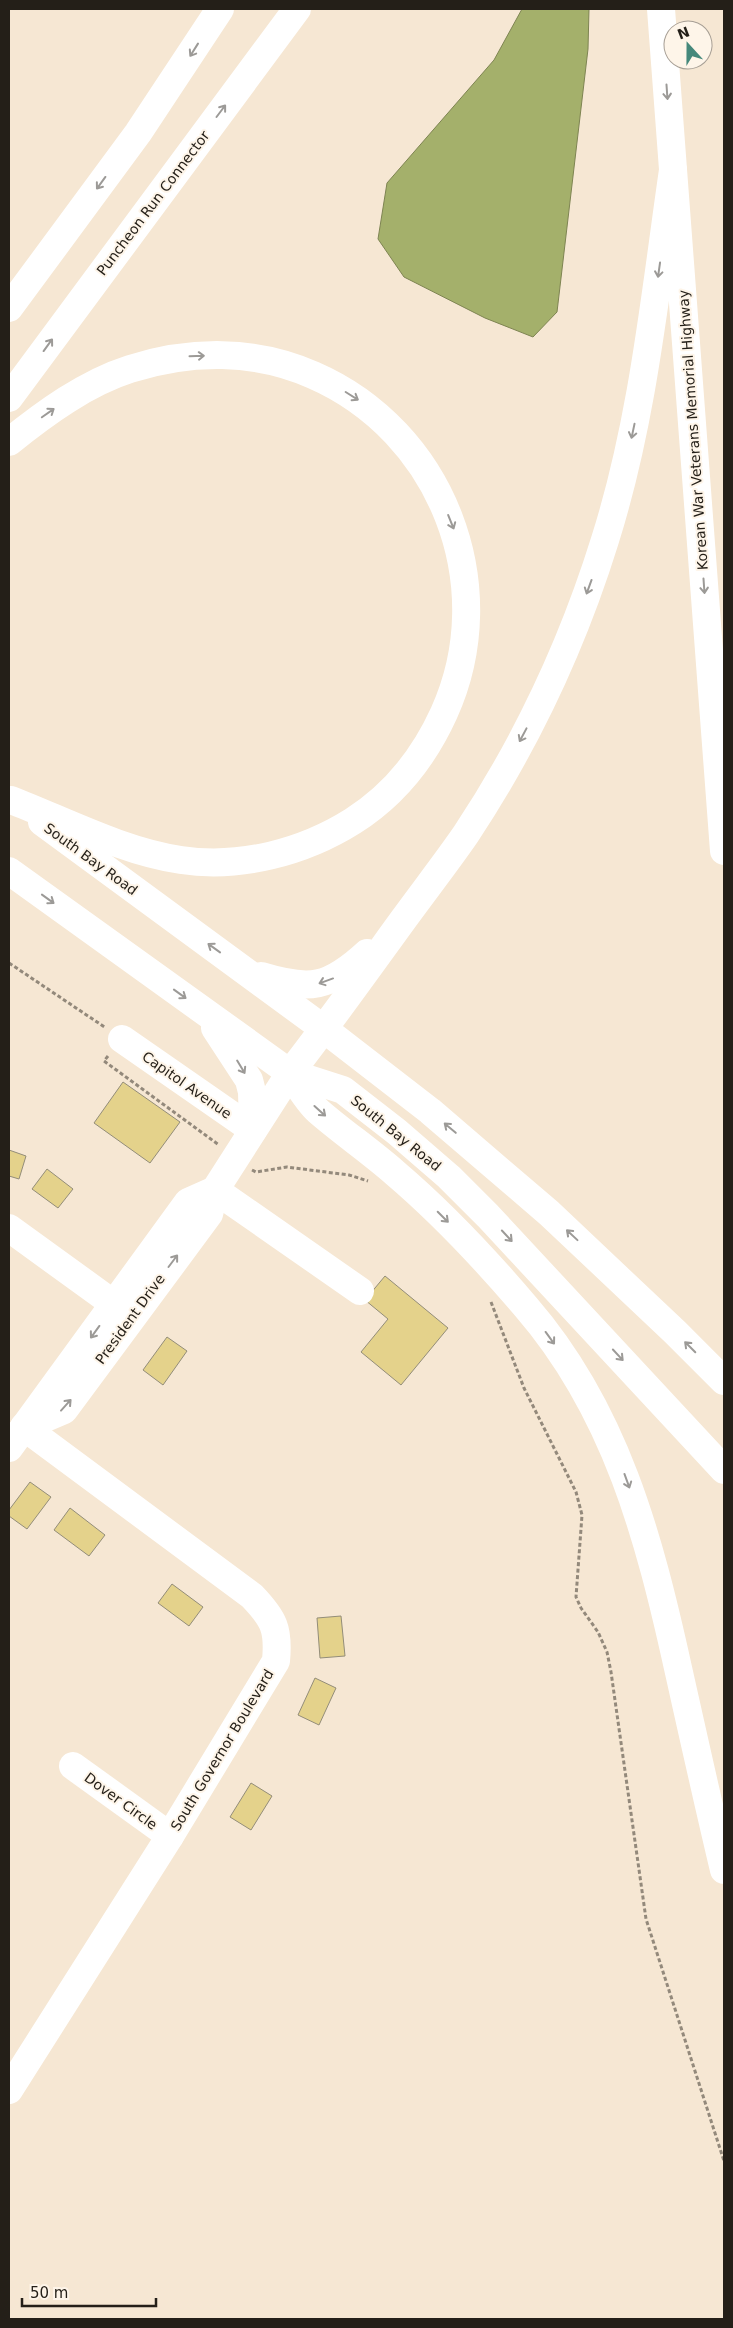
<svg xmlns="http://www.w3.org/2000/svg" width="733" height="2328" font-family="'DejaVu Sans',sans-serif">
	<rect width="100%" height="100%" fill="#f6e7d3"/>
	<path fill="#a4b06b" stroke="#7e8452" d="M522,9H589L588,49L557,312L533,337L485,318L404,277L378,239L387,183L494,60Z"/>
	<g fill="#e4d28b" stroke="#938d79">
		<path d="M123,1082L180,1122L150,1163L94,1123Z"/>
		<path d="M9,1150L26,1156L19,1179L9,1176Z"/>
		<path d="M47,1169L73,1189L58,1208L32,1189Z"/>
		<path d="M385,1276L448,1328L401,1385L361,1352L388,1319L365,1300Z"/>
		<path d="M167,1337L187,1351L163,1385L143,1370Z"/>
		<path d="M30,1482L51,1497L27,1529L9,1516V1510Z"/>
		<path d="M70,1508L105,1535L89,1556L54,1530Z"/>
		<path d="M172,1584L203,1607L189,1626L158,1603Z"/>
		<path d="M341,1616L345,1656L320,1658L317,1618Z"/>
		<path d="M315,1678L336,1688L319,1725L298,1715Z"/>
		<path d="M251,1783L272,1796L251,1830L230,1817Z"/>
	</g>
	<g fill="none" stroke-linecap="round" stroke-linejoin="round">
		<g stroke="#93897b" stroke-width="3" stroke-dasharray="4 2.5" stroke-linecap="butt">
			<path d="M9,963L106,1028"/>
			<path d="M108,1056L104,1061L219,1145"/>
			<path d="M252,1170L256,1172L287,1167L349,1175L368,1181"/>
			<path d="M491,1302L524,1388L576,1492L582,1515L576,1597L581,1608L598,1632L607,1652L611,1672L646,1919L724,2161"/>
		</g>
		<g stroke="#fff" stroke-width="28">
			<path d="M122,1039L253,1130"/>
			<path d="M215,1190L360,1291"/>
			<path d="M9,1228L129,1315"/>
			<path d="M24,1427L64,1410L209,1214L215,1190L290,1073"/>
			<path d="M9,1448L188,1202L215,1190"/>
			<path d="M73,1766L170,1836"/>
			<path d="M9,2090L170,1836L276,1661C279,1629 274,1619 252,1596L24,1427"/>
		</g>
		<g stroke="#fff" stroke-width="28">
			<path d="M661,9L724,851"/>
			<path d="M9,308L138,133L220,9"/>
			<path d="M9,398L297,9"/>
			<path d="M9,442C45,413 86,383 130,369C190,350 255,349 313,375C442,431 502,585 444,713C424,757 394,795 353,821C304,852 240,869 181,860C124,852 65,821 11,800"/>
			<path d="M42,822L324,1029L430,1111L549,1213L675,1332L724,1381"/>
			<path d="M9,871L290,1073L343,1090L397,1132L449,1177L488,1216L724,1470"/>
			<path d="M261,976C310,991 329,988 367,953"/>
			<path d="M215,1028L249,1080L252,1092L253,1130"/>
			<path d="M290,1073C329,1023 366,971 403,920C424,891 446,863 466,834C525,745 573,643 605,540C643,420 655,294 673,170"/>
			<path d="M290,1073C298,1085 307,1101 318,1111C342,1132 370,1151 395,1173C442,1213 486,1260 526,1307C616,1411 649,1537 678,1668C693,1735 708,1803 724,1870"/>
		</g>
	</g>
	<defs><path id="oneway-shaft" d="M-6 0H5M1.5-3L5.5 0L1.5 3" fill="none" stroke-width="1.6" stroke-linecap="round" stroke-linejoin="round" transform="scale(1.25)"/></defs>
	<g stroke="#9c9a97">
		<use href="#oneway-shaft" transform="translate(194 50) rotate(122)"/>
		<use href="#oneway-shaft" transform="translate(667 92) rotate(86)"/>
		<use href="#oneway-shaft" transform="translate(221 111) rotate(-53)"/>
		<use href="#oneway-shaft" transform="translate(101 183) rotate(126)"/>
		<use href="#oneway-shaft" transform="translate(659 270) rotate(98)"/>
		<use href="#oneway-shaft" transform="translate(48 345) rotate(-54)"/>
		<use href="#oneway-shaft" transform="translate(197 356) rotate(-2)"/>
		<use href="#oneway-shaft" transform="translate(352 396) rotate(32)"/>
		<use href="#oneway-shaft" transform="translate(48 413) rotate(-35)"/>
		<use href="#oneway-shaft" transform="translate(633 431) rotate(102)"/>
		<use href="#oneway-shaft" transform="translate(451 522) rotate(68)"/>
		<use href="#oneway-shaft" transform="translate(704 586) rotate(86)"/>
		<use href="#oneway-shaft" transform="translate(589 587) rotate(110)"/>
		<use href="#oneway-shaft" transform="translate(523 735) rotate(118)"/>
		<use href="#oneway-shaft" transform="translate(48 899) rotate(36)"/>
		<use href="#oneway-shaft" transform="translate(214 948) rotate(-144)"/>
		<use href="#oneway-shaft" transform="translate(326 981) rotate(160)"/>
		<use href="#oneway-shaft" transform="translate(180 994) rotate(36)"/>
		<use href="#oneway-shaft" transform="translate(241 1067) rotate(59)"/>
		<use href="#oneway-shaft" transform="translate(320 1111) rotate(42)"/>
		<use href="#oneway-shaft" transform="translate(450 1128) rotate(-140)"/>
		<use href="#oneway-shaft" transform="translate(443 1217) rotate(45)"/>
		<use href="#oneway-shaft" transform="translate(572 1235) rotate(-137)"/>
		<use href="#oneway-shaft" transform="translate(507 1236) rotate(47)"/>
		<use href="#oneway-shaft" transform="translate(173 1261) rotate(-53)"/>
		<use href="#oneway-shaft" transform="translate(95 1332) rotate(126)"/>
		<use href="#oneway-shaft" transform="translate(550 1338) rotate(54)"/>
		<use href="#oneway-shaft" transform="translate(690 1347) rotate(-135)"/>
		<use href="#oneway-shaft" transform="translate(618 1355) rotate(47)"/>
		<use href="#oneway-shaft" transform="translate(66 1405) rotate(-48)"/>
		<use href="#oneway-shaft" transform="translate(627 1481) rotate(70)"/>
	</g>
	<g text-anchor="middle" stroke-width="4" stroke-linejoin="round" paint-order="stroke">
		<g font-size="14" fill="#241f18" stroke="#fef5e9">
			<text transform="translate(153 203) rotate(-53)" y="5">Puncheon Run Connector</text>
			<text transform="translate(693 430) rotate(-94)" y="5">Korean War Veterans Memorial Highway</text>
			<text transform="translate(91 859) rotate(36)" y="5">South Bay Road</text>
			<text transform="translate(187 1085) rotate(35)" y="5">Capitol Avenue</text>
			<text transform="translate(396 1133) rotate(39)" y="5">South Bay Road</text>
			<text transform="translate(130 1319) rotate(-54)" y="5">President Drive</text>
			<text transform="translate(222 1750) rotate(-59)" y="5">South Governor Boulevard</text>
			<text transform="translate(121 1801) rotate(36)" y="5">Dover Circle</text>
		</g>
	</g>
	<rect width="733" height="2328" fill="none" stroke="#241f18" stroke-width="20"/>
	<g transform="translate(688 45) rotate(339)"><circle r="24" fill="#fef5e9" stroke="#a79f95"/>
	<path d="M0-4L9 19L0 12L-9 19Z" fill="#45887b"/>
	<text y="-8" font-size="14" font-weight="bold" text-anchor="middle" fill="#241f18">N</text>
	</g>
	<path d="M22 2298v8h134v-8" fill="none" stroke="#241f18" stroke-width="2.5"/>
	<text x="30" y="2298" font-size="15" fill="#241f18" stroke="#fef5e9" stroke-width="4" paint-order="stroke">50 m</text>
</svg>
